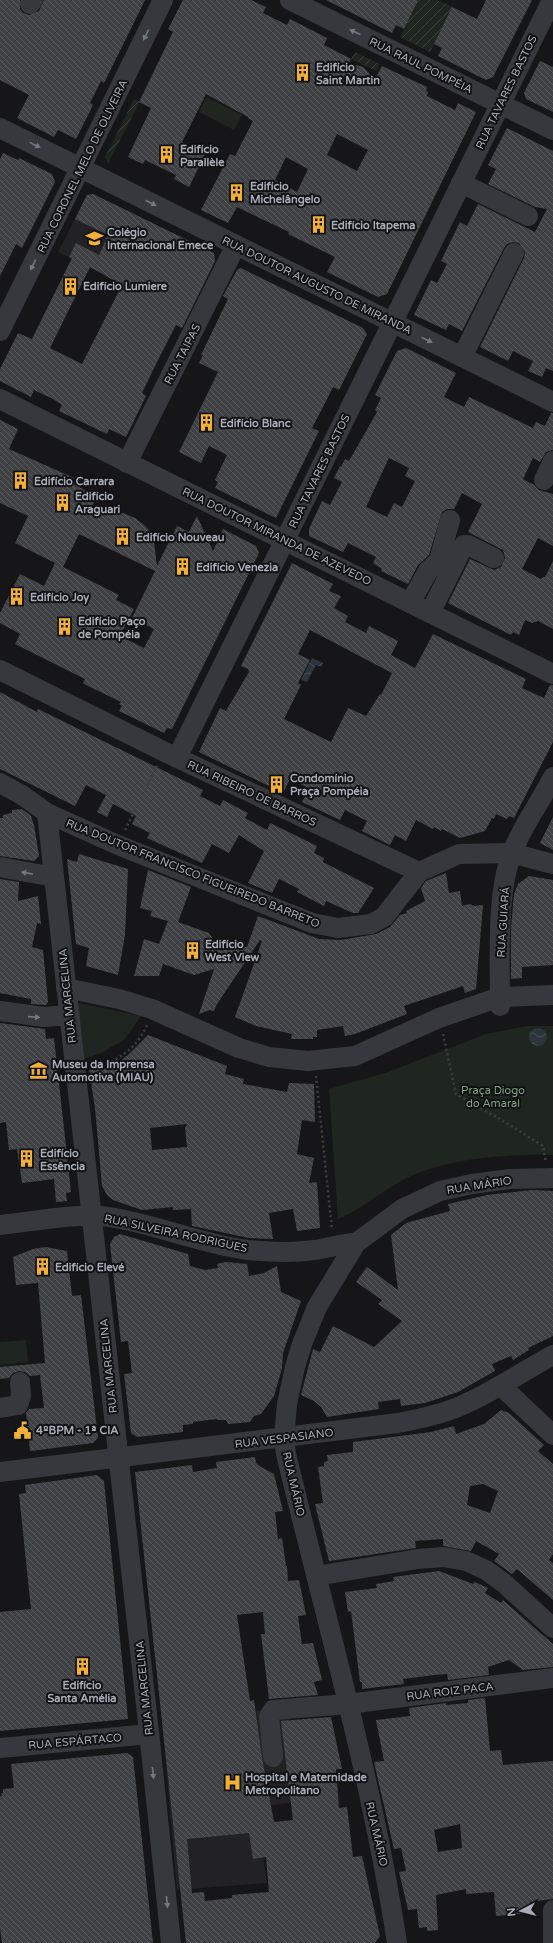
<svg xmlns="http://www.w3.org/2000/svg" width="553" height="1943" font-family="'Varela Round',sans-serif">
	<defs>
		<pattern id="garden-furrows" width="10" height="10" patternUnits="userSpaceOnUse"><rect width="10" height="10" fill="#1e261f"/><path d="M-1 1l2-2M0 10L10 0M9 11l2-2" fill="none" stroke="#3c433d"/></pattern>
		<pattern id="water-waves" width="16" height="10" patternUnits="userSpaceOnUse"><rect width="16" height="10" fill="#2c353c"/><path d="M0 5q4-4 8 0t8 0" fill="none" stroke="#485056"/></pattern>
		<pattern id="building-back-hatch" width="6" height="6" patternUnits="userSpaceOnUse"><rect width="6" height="6" fill="#404145"/><path d="M-1 5l2 2M0 0l6 6M5-1l2 2" fill="none" stroke="#595a5e"/></pattern>
	</defs>
	<rect width="100%" height="100%" fill="#161618"/>
	<g fill="#222225">
		<path d="M93,194L135,214L112,261L122,283L58,252L87,195Z"/>
		<path d="M288,1707L297,1802L255,1807L267,1883L177,1890L162,1722Z"/>
	</g>
	<g fill="#1e261f">
		<path d="M206,97L242,115L234,130L199,112Z"/>
		<path d="M78,1003L141,1016L124,1040L101,1053L84,1059Z"/>
		<path d="M527,1026H553V1155C507,1154 442,1158 401,1181C379,1193 362,1209 338,1219L329,1089L388,1072L486,1034Z"/>
		<path d="M26,1340L28,1362L0,1365V1342Z"/>
	</g>
	<g fill="url(#garden-furrows)">
		<path d="M418,0H438L453,7L430,52L400,37Z"/>
		<path d="M355,52L380,64L376,71L351,59Z"/>
		<path d="M134,99L140,102L108,163L105,157Z"/>
	</g>
	<g fill="url(#water-waves)">
		<path d="M312,658L323,663L321,667L316,665L307,682L301,680Z"/>
		<circle cx="538" cy="1037" r="9"/>
	</g>
	<g fill="url(#building-back-hatch)" fill-rule="evenodd">
		<path d="M0,0H20V9L23,13L29,15L39,11L44,0H145L104,83L101,81L90,103L93,105L76,139L58,130L54,137L17,118L29,95L0,80Z"/>
		<path d="M183,0H251L266,7L263,13L287,25L290,19L327,38L324,45L351,59L349,63L363,67L375,79L382,66L427,87L426,91L428,92L427,96L455,110L458,103L476,112L387,294L378,297L327,272L335,257L288,234L289,232L237,207L228,223L201,210L230,154L235,156L253,121L248,118V117L206,94L182,142L206,153L189,187L174,179L176,175L145,160L143,164L128,157L151,108L139,102L173,32L168,29ZM337,134L368,150L357,171L327,155ZM286,157L308,169L297,192L275,180Z"/>
		<path d="M326,0H418L404,29L396,25L392,33Z"/>
		<path d="M486,0H532L493,77L486,80L438,56L442,48L434,44L452,7L477,19Z"/>
		<path d="M540,61L553,67V112L526,99L524,93Z"/>
		<path d="M507,128L553,151V371L546,368L542,377L528,371L533,361L513,351L508,361L480,347L524,258L525,252L519,243L513,242L507,244L504,248L462,331L449,324L446,330L414,315L431,280L437,283L447,264L441,261L460,222L467,226L478,204L535,232L547,209L535,207L488,184L496,169L488,165Z"/>
		<path d="M3,153L18,160L19,158L52,174L55,182L22,248L16,244L0,276V159Z"/>
		<path d="M93,194L214,253L215,261L182,328L176,325L157,362L142,393L146,396L126,437L109,429L107,434L59,411L62,405L53,399L34,390L31,397L0,381V369L18,333L32,339L72,258L69,257L76,243L99,255L108,235L75,219L87,195ZM90,267L122,285L82,364L50,348Z"/>
		<path d="M241,268L363,328L367,334L339,390L333,387L326,401L312,428L319,431L276,518L215,488L218,482L215,480L227,455L209,446L201,463L179,452L218,372L199,363L203,355H201L228,299L223,296L237,270Z"/>
		<path d="M406,348L456,373L444,397L464,407L469,397L533,428L536,422L545,426L551,413H553V450L546,452L540,462L533,458L523,479L534,485L539,490L553,494V546L538,538L522,569L541,579L543,577H545L553,561V629L538,621L532,623L525,620L519,635L513,632L511,635L448,603L470,559L494,570L501,567L505,558L503,550L468,532L482,504L462,493L454,509H447L442,512L429,555L418,565L408,584L381,571L382,569L373,563L376,557L348,543L343,552L309,536V529L322,501L330,505L342,482L334,478L340,466L341,467L345,459L349,461L377,412L375,410L381,398L375,395L397,351ZM389,458L409,468L405,476L415,481L402,507L394,503L387,517L366,507Z"/>
		<path d="M0,420L18,429L9,449L74,478L72,483L97,497L88,514L110,512L123,513L135,518L144,525L153,534L157,566L177,526L189,532L197,516L213,551L223,529L256,546L259,553L172,729L167,728L164,733L119,711L122,706L119,704L121,702L86,685L83,683L85,679L15,644L20,634L0,623V613L20,574L44,586L55,563L119,595L116,600L134,609L120,636L144,648L154,629L132,618L155,571L79,534L63,567L15,543L28,516L0,503Z"/>
		<path d="M292,563L333,584L329,591L341,596L334,608L348,616L345,622L366,633L369,626L398,641L391,655L415,668L433,634L526,679L522,688L544,698L550,685H553V742L514,818L509,816L507,819L496,814L494,819L492,818L485,831L460,838L442,829L441,831L434,827L433,829L416,820L406,841L395,835L390,845L362,831L367,821L345,810L340,820L302,802L309,788L290,779L283,793L199,752L220,708L226,711L249,672L248,669L241,666ZM310,630L392,673L381,695L380,694L366,716L348,708L331,742L284,719L301,685L298,683L310,660L298,654Z"/>
		<path d="M0,692L37,712L38,709L203,790L200,796L220,806L223,800L248,813L245,818L267,830L270,823L317,846L314,853L324,858L323,862L374,888L358,913H353L326,901L324,906L297,892L299,889L279,879L272,893L248,883L264,851L239,835L229,853L212,844L202,863L147,838L150,833L132,824L136,816L113,804L107,817L97,812L106,795L86,785L75,806L0,769Z"/>
		<path d="M22,809L31,816L34,825L39,856L34,861L0,856V818H3V815L12,813V810Z"/>
		<path d="M553,817V850L540,843Z"/>
		<path d="M79,854L128,869L125,935L118,975L86,966L89,948L76,944L67,859L77,862Z"/>
		<path d="M148,870L191,887L178,922L209,933L214,941L227,945L232,943L247,947L258,916L319,939L341,940L376,934L390,927L400,915L407,913L406,911L425,901L421,888L426,881L446,873L449,893L460,891L462,906L470,904L474,906L483,905L476,989L465,993L463,986L404,1006L407,1014L355,1034L345,1036L343,1026L317,1030V1037H313V1039H291L292,1034L256,1026L235,1017L262,941L260,940L217,1004L214,1011L210,1010L199,1014L214,969L194,975L163,964L159,976H134L144,939L159,944L168,921L150,916L152,911L140,908Z"/>
		<path d="M529,876L553,880V965L522,967V978L511,979V928L514,894L518,884Z"/>
		<path d="M0,879L19,882L18,901L38,896L41,924L37,923L32,947L43,950L48,1002L46,1005L31,1004V999L0,993Z"/>
		<path d="M0,1023L45,1029L46,1039L54,1038L71,1192L66,1193L67,1201L56,1202L54,1179L22,1183L17,1149L9,1150L6,1122L0,1123Z"/>
		<path d="M148,1035L227,1066L225,1074L244,1079L243,1084L287,1092L289,1083L314,1084L315,1122L302,1120L297,1154L314,1158L309,1183L317,1182L320,1228L297,1231L293,1209L269,1213L273,1239L249,1238L192,1226L191,1209L173,1210V1207L142,1210L113,1200L107,1195L102,1186L95,1108L89,1070L107,1068L114,1065L128,1055ZM187,1124L185,1128L187,1147L152,1150L150,1128Z"/>
		<path d="M532,1190L553,1191V1336L528,1348L529,1350L513,1360L511,1356L492,1364L495,1371L458,1392L425,1403L401,1406L400,1399L378,1402L379,1409L327,1417L321,1407L314,1401L301,1395L313,1349L320,1352L333,1326L374,1347L402,1321L378,1304L382,1300L356,1282L367,1267L398,1290L391,1235L406,1223L450,1211L448,1204L487,1195Z"/>
		<path d="M120,1234L188,1254L190,1266L205,1270L218,1268L217,1264L226,1262L247,1264L249,1276L264,1273L277,1266L281,1292L301,1301L283,1353L282,1368L274,1396L261,1414L254,1416L250,1422L228,1424L226,1420H217V1419L193,1422V1424L183,1425V1432L137,1437L131,1433L124,1374L132,1373L128,1341L121,1342L110,1244L114,1237Z"/>
		<path d="M46,1247L67,1251L72,1296L81,1295L98,1438L93,1443L30,1451L26,1413L29,1409L44,1408L40,1375L30,1376L25,1372L19,1371L13,1373L9,1378L0,1379V1367L45,1363L38,1283L16,1285L13,1257L33,1249Z"/>
		<path d="M501,1410L509,1413L544,1445L538,1451L553,1464V1554L549,1560L553,1563V1600L517,1569L512,1574L494,1561L499,1554L476,1541L471,1551L443,1546V1539L415,1541L416,1548L329,1561L315,1504L323,1503L318,1467L324,1466V1462L328,1461L327,1455L353,1452V1442L431,1432L454,1426L456,1434L484,1424ZM483,1484L498,1491L490,1513L467,1505L470,1486Z"/>
		<path d="M255,1457L256,1463L261,1467L274,1474L283,1511L275,1512L278,1539L282,1538L286,1566H287L288,1581L299,1580L306,1615L298,1616L302,1644L313,1643L322,1680L314,1682L318,1695L269,1699L261,1634H265L263,1612L237,1615L250,1701L254,1700L262,1758L274,1822L293,1820L281,1721L331,1717L342,1769H336L339,1808L347,1807L353,1857L362,1856L380,1936L375,1943H186L135,1472L192,1465L193,1472L217,1468L216,1462ZM249,1833L253,1859L266,1857L269,1892L232,1895V1898L205,1901L204,1892L192,1893L187,1839Z"/>
		<path d="M97,1475L104,1481L128,1719L0,1731V1612L31,1609L19,1494L26,1493L25,1485Z"/>
		<path d="M439,1571L473,1584L475,1582L488,1588L485,1593L501,1603L503,1600L553,1644V1667L523,1670L509,1660L488,1667L489,1675L448,1680L447,1674L434,1675L403,1679L404,1684L362,1689V1682H360L351,1611L348,1612L345,1592L377,1588L376,1584L394,1581L393,1577Z"/>
		<path d="M485,1698L490,1751L501,1750L503,1765L553,1761V1899L530,1902L531,1913L496,1916L494,1892L466,1894V1889L436,1895L438,1930L427,1931V1927L419,1928L417,1909L408,1910L406,1901L399,1872L406,1871L401,1848L394,1849L374,1762L384,1761L376,1720L410,1716L409,1708L446,1703V1705L468,1703V1700ZM460,1824L462,1848L438,1852L434,1830Z"/>
		<path d="M127,1753L133,1757L153,1943H2L0,1928V1796H2L1,1793H3V1789L14,1788L11,1764Z"/>
	</g>
	<g fill="none" stroke-linecap="round" stroke-linejoin="round">
		<g stroke="#3d3f44" stroke-width="2.5" stroke-dasharray="2 3" stroke-linecap="butt">
			<path d="M125,830L157,766"/>
			<path d="M443,1034L456,1094L500,1119L543,1146L546,1163"/>
			<path d="M92,1067C117,1063 137,1048 147,1025"/>
			<path d="M316,1076L332,1230"/>
		</g>
		<g stroke="#37383d" stroke-width="20">
			<path d="M290,0L553,130"/>
			<path d="M30,4L33,0"/>
			<path d="M0,128L553,402"/>
			<path d="M461,183L528,216"/>
			<path d="M0,331L163,0"/>
			<path d="M462,357L514,253"/>
			<path d="M0,399L553,674"/>
			<path d="M127,463L236,245"/>
			<path d="M544,480L553,461"/>
			<path d="M410,603L428,571L439,561L450,520"/>
			<path d="M430,613L464,545H468L494,558"/>
			<path d="M0,670L169,754L419,872"/>
			<path d="M177,758L552,0"/>
			<path d="M0,783L22,795L47,813L118,845L312,923L338,928L371,924L384,917L419,872L459,854L511,853L553,864"/>
			<path d="M47,813L149,1732L171,1943"/>
			<path d="M0,867L54,877"/>
			<path d="M66,988L119,999L152,1009L239,1048L269,1057L308,1061L355,1056L439,1018L500,997L553,995"/>
			<path d="M500,1006C500,961 496,894 512,853C522,826 540,803 553,777"/>
			<path d="M0,1011L44,1017L69,1015"/>
			<path d="M0,1225C31,1222 79,1212 109,1217C156,1224 200,1244 248,1250C269,1252 293,1253 314,1250C329,1248 342,1243 356,1243"/>
			<path d="M501,1386L553,1435"/>
			<path d="M0,1408L18,1405L21,1396L20,1382"/>
			<path d="M0,1472L398,1423C419,1419 439,1415 458,1407C492,1393 521,1372 553,1355"/>
			<path d="M316,1576L418,1559L444,1557L466,1561L486,1570L505,1584L553,1628"/>
			<path d="M0,1748L149,1734"/>
			<path d="M273,1757L269,1717L273,1710L348,1704L553,1678"/>
			<path d="M397,1943C372,1778 325,1616 286,1454L284,1438L287,1404L295,1367L302,1344L317,1307L356,1243L402,1209L440,1191L472,1184L510,1179L553,1178"/>
			<path d="M553,1943V1910"/>
		</g>
	</g>
	<defs><path id="oneway-solid" d="M-6-.8H1V-3.2L6.5 0L1 3.2V.8H-6Z"/></defs>
	<g fill="#757881">
		<use href="#oneway-solid" transform="translate(355 32) rotate(-154)"/>
		<use href="#oneway-solid" transform="translate(146 35) rotate(116)"/>
		<use href="#oneway-solid" transform="translate(35 145) rotate(26)"/>
		<use href="#oneway-solid" transform="translate(151 203) rotate(27)"/>
		<use href="#oneway-solid" transform="translate(33 265) rotate(116)"/>
		<use href="#oneway-solid" transform="translate(427 340) rotate(26)"/>
		<use href="#oneway-solid" transform="translate(27 873) rotate(-169)"/>
		<use href="#oneway-solid" transform="translate(34 1017) rotate(4)"/>
		<use href="#oneway-solid" transform="translate(153 1773) rotate(84)"/>
		<use href="#oneway-solid" transform="translate(167 1902) rotate(84)"/>
	</g>
	<defs>
		<symbol id="building-bare" viewBox="-9 -9 18 18"><path d="M-4-6H4V6H1V3H-1V6H-4ZM-2.5-4.3h1.7v1.8h-1.7ZM.8-4.3h1.7v1.8H.8ZM-2.5-1h1.7V.8h-1.7ZM.8-1h1.7V.8H.8Z" fill="#f2b134" stroke="#111113" stroke-width="2.5" paint-order="stroke"/></symbol>
		<symbol id="school-bare" viewBox="-9 -9 18 18"><path d="M0-5L7-2L0 1L-7-2ZM-4 1L0 2.5L4 1V4Q0 6-4 4Z" fill="#f2b134" stroke="#111113" stroke-width="2.5" paint-order="stroke"/></symbol>
		<symbol id="museum-bare" viewBox="-9 -9 18 18"><path d="M0-6L6-3V-2H-6V-3ZM-5-1h2V3h-2ZM-1-1h2V3h-2ZM3-1h2V3H3ZM-6 4H6V6H-6Z" fill="#f2b134" stroke="#111113" stroke-width="2.5" paint-order="stroke"/></symbol>
		<symbol id="civic-bare" viewBox="-9 -9 18 18"><path d="M-.6-6.5H3V-4.5H.6V-3L4-1V1h2V6H-6V1h2V-1L-.6-3ZM-1.2 2.5V6h2.4V2.5Z" fill="#f2b134" stroke="#111113" stroke-width="2.5" paint-order="stroke"/></symbol>
		<symbol id="hospital-bare" viewBox="-9 -9 18 18"><path d="M-5-5h3v3.5h4V-5h3V5h-3V1.5h-4V5h-3Z" fill="#f2b134" stroke="#111113" stroke-width="2.5" paint-order="stroke"/></symbol>
	</defs>
	<g fill-rule="evenodd">
		<use href="#building-bare" x="290" y="60" width="25" height="25"/>
		<use href="#building-bare" x="154" y="142" width="25" height="25"/>
		<use href="#building-bare" x="224" y="180" width="25" height="25"/>
		<use href="#building-bare" x="306" y="212" width="25" height="25"/>
		<use href="#school-bare" x="82" y="226" width="25" height="25"/>
		<use href="#building-bare" x="58" y="274" width="25" height="25"/>
		<use href="#building-bare" x="194" y="410" width="25" height="25"/>
		<use href="#building-bare" x="8" y="468" width="25" height="25"/>
		<use href="#building-bare" x="50" y="490" width="25" height="25"/>
		<use href="#building-bare" x="110" y="524" width="25" height="25"/>
		<use href="#building-bare" x="170" y="554" width="25" height="25"/>
		<use href="#building-bare" x="4" y="584" width="25" height="25"/>
		<use href="#building-bare" x="52" y="614" width="25" height="25"/>
		<use href="#building-bare" x="264" y="772" width="25" height="25"/>
		<use href="#building-bare" x="180" y="938" width="25" height="25"/>
		<use href="#museum-bare" x="26" y="1058" width="25" height="25"/>
		<use href="#building-bare" x="14" y="1146" width="25" height="25"/>
		<use href="#building-bare" x="30" y="1254" width="25" height="25"/>
		<use href="#civic-bare" x="10" y="1418" width="25" height="25"/>
		<use href="#building-bare" x="70" y="1654" width="25" height="25"/>
		<use href="#hospital-bare" x="220" y="1770" width="25" height="25"/>
	</g>
	<g text-anchor="middle" stroke-width="4" stroke-linejoin="round" paint-order="stroke">
		<g font-size="11" fill="#a8adb8" stroke="#111113">
			<text transform="translate(421 65) rotate(26)" y="4">RUA RAUL POMPÉIA</text>
			<text transform="translate(506 92) rotate(-64)" y="4">RUA TAVARES BASTOS</text>
			<text transform="translate(82 166) rotate(-64)" y="4">RUA CORONEL MELO DE OLIVEIRA</text>
			<text transform="translate(317 285) rotate(26)" y="4">RUA DOUTOR AUGUSTO DE MIRANDA</text>
			<text transform="translate(182 354) rotate(-63)" y="4">RUA TAIPAS</text>
			<text transform="translate(319 471) rotate(-64)" y="4">RUA TAVARES BASTOS</text>
			<text transform="translate(277 536) rotate(26)" y="4">RUA DOUTOR MIRANDA DE AZEVEDO</text>
			<text transform="translate(252 793) rotate(25)" y="4">RUA RIBEIRO DE BARROS</text>
			<text transform="translate(193 873) rotate(22)" y="4">RUA DOUTOR FRANCISCO FIGUEIREDO BARRETO</text>
			<text transform="translate(503 922) rotate(-86)" y="4">RUA GUIARÁ</text>
			<text transform="translate(67 996) rotate(-96)" y="4">RUA MARCELINA</text>
			<text transform="translate(479 1185) rotate(-9)" y="4">RUA MÁRIO</text>
			<text transform="translate(176 1233) rotate(12)" y="4">RUA SILVEIRA RODRIGUES</text>
			<text transform="translate(108 1366) rotate(-96)" y="4">RUA MARCELINA</text>
			<text transform="translate(284 1438) rotate(-7)" y="4">RUA VESPASIANO</text>
			<text transform="translate(294 1484) rotate(77)" y="4">RUA MÁRIO</text>
			<text transform="translate(144 1688) rotate(-96)" y="4">RUA MARCELINA</text>
			<text transform="translate(450 1691) rotate(-7)" y="4">RUA ROIZ PACA</text>
			<text transform="translate(75 1741) rotate(-5)" y="4">RUA ESPÁRTACO</text>
			<text transform="translate(377 1834) rotate(77)" y="4">RUA MÁRIO</text>
		</g>
		<g font-size="11" font-weight="bold" fill="#a8adb8" stroke="#111113" text-anchor="start">
			<text x="316" y="71">Edifício<tspan x="316" dy="13">Saint Martin</tspan></text>
			<text x="180" y="153">Edifício<tspan x="180" dy="13">Parallèle</tspan></text>
			<text x="250" y="190">Edifício<tspan x="250" dy="13">Michelângelo</tspan></text>
			<text x="331" y="229">Edifício Itapema</text>
			<text x="107" y="236">Colégio<tspan x="107" dy="13">Internacional Emece</tspan></text>
			<text x="83" y="290">Edifício Lumiere</text>
			<text x="220" y="427">Edifício Blanc</text>
			<text x="34" y="485">Edifício Carrara</text>
			<text x="75" y="500">Edifício<tspan x="75" dy="13">Araguari</tspan></text>
			<text x="136" y="541">Edifício Nouveau</text>
			<text x="196" y="571">Edifício Venezia</text>
			<text x="30" y="601">Edifício Joy</text>
			<text x="78" y="625">Edifício Paço<tspan x="78" dy="13">de Pompéia</tspan></text>
			<text x="290" y="782">Condomínio<tspan x="290" dy="13">Praça Pompéia</tspan></text>
			<text x="205" y="948">Edifício<tspan x="205" dy="13">West View</tspan></text>
			<text x="52" y="1068">Museu da Imprensa<tspan x="52" dy="13">Automotiva (MIAU)</tspan></text>
			<text x="40" y="1157">Edifício<tspan x="40" dy="13">Essência</tspan></text>
			<text x="55" y="1271">Edifício Elevé</text>
			<text x="36" y="1434">4ºBPM - 1ª CIA</text>
			<text x="82" y="1689" text-anchor="middle">Edifício<tspan x="82" dy="13">Santa Amélia</tspan></text>
			<text x="245" y="1781">Hospital e Maternidade<tspan x="245" dy="13">Metropolitano</tspan></text>
		</g>
		<g font-size="11" fill="#7fa381" stroke="#111113">
			<text x="493" y="1094">Praça Diogo<tspan x="493" dy="13">do Amaral</tspan></text>
		</g>
	</g>
	<g transform="translate(521 1911) rotate(263)" stroke="#111113" stroke-width="3" paint-order="stroke">
	<path d="M0-3L7 15L0 10L-7 15Z" fill="#a8adb8"/>
	<text y="-6" font-size="11" font-weight="bold" text-anchor="middle" fill="#a8adb8">N</text>
	</g>
</svg>
